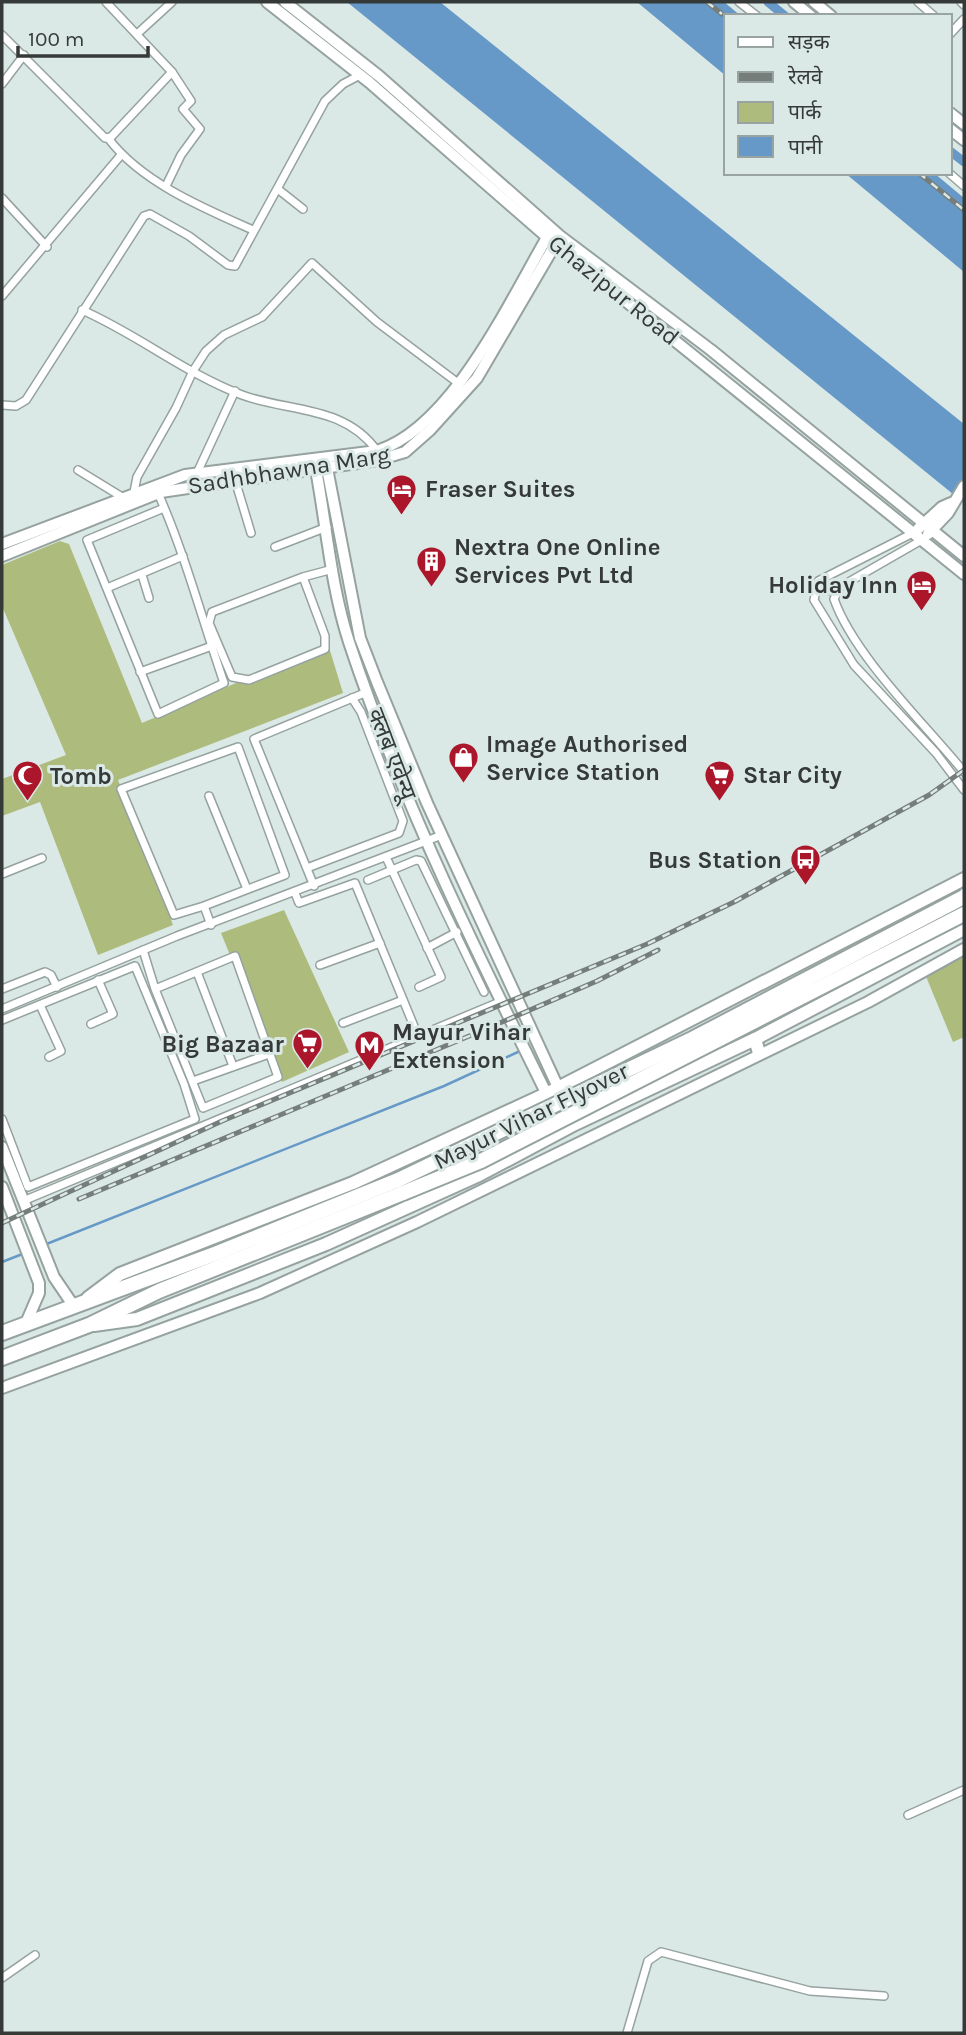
<svg xmlns="http://www.w3.org/2000/svg" width="966" height="2035" font-family="Karla,'Noto Sans Devanagari',sans-serif">
	<rect width="100%" height="100%" fill="#dbe9e6"/>
	<g fill="#adbb7d">
		<path d="M60,541L69,544L142,723L328,644L343,693L118,780L173,925L98,955L40,802L2,816V779L66,755L2,606V565Z"/>
		<path d="M284,910L349,1052L282,1082L221,933Z"/>
		<path d="M964,955V1037L953,1042L925,974Z"/>
	</g>
	<g fill="#6699c7">
		<path d="M347,2H440L964,424V503Z"/>
		<path d="M637,2H724L741,16H726V76Z"/>
		<path d="M845,173H934L964,198V272Z"/>
	</g>
	<g fill="none" stroke-linecap="round" stroke-linejoin="round">
		<g stroke="#6699c7" stroke-width="2.5">
			<path d="M44,1245L444,1086L520,1051"/>
			<path d="M2,1262L25,1253"/>
		</g>
		<g stroke="#6699c7" stroke-width="9">
			<path d="M768,2L785,16"/>
			<path d="M950,151L964,162"/>
		</g>
		<defs>
			<g id="street">
				<path d="M106,2L172,72L191,101L183,109L200,129L181,155L166,186"/>
				<path d="M739,2L757,16"/>
				<path d="M918,2L934,16"/>
				<path d="M961,2L964,5"/>
				<path d="M137,34L172,2"/>
				<path d="M950,34L964,19"/>
				<path d="M2,35L105,138L111,137L172,72"/>
				<path d="M2,84L24,55"/>
				<path d="M108,138C141,182 203,208 253,230"/>
				<path d="M949,173L964,186"/>
				<path d="M279,190L303,209"/>
				<path d="M2,198L47,247"/>
				<path d="M2,296L121,155"/>
				<path d="M82,310C137,334 186,374 242,395C288,412 345,405 377,451"/>
				<path d="M2,405L16,406L26,400L144,216L150,214L189,236L228,265L235,266L325,101L343,84L360,75"/>
				<path d="M78,470L122,497"/>
				<path d="M197,473L235,391"/>
				<path d="M235,480L251,533"/>
				<path d="M134,492L137,477L176,408L193,371L206,351L224,335L262,317L312,263L377,322L458,383"/>
				<path d="M158,493C185,554 202,619 224,683L158,714L87,540L164,508"/>
				<path d="M911,534L818,581L814,600L854,665L936,753L964,790"/>
				<path d="M920,541L840,587L834,599C854,656 925,724 964,772"/>
				<path d="M275,547L327,527"/>
				<path d="M142,575L149,598"/>
				<path d="M303,577L325,636V649L249,680L232,677L209,623L212,612L303,577L333,569"/>
				<path d="M107,588L183,556"/>
				<path d="M815,589L835,591"/>
				<path d="M140,672L212,646"/>
				<path d="M209,796L247,889"/>
				<path d="M386,857L441,977L419,987"/>
				<path d="M307,868L399,833L403,821L361,712L352,698"/>
				<path d="M2,874L42,858"/>
				<path d="M368,880L416,860L421,861L484,992"/>
				<path d="M314,886L254,739L367,692"/>
				<path d="M295,893L299,903L355,883L418,1036"/>
				<path d="M204,906L285,875L238,747L121,789L174,915L204,906L211,925"/>
				<path d="M427,948L457,932"/>
				<path d="M143,950L155,989L203,1108L278,1077L235,956L155,989"/>
				<path d="M320,965L380,943"/>
				<path d="M197,972L233,1066"/>
				<path d="M2,989L45,972L51,975L57,987"/>
				<path d="M40,1005L61,1051L49,1057"/>
				<path d="M2,1009L177,936L442,835"/>
				<path d="M2,1020L135,966L184,1084L195,1119L28,1187L2,1119"/>
				<path d="M343,1023L403,1000"/>
				<path d="M91,1024L113,1014L98,980"/>
				<path d="M193,1081L269,1054"/>
				<path d="M23,1201L502,1001"/>
				<path d="M908,1815L964,1790"/>
				<path d="M2,1978L35,1955"/>
				<path d="M627,2033L648,1961L661,1952L810,1991L884,1996"/>
			</g>
			<g id="secondary">
				<path d="M267,2L369,82L555,244L964,574"/>
				<path d="M285,2L379,76L560,236L711,350L964,556"/>
				<path d="M794,2L811,16"/>
				<path d="M814,2L831,16"/>
				<path d="M950,113L964,124"/>
				<path d="M950,129L964,140"/>
				<path d="M325,458L360,638L377,682L427,803L573,1120"/>
				<path d="M314,459C326,519 330,584 349,642C403,806 486,972 563,1127"/>
				<path d="M918,529L942,507L951,503"/>
				<path d="M928,534L948,513L964,486"/>
				<path d="M2,544L185,475L377,451C453,427 510,300 549,234"/>
				<path d="M2,556L161,492L378,460L405,452L430,430L477,378L559,238"/>
				<path d="M2,1147L54,1277L73,1305"/>
				<path d="M2,1187L39,1283V1293L26,1323"/>
				<path d="M2,1388L260,1293L417,1222L868,1002L964,949"/>
			</g>
			<g id="primary">
				<path d="M755,1039L759,1053"/>
				<path d="M88,1298L120,1274L353,1183L546,1094L964,879"/>
				<path d="M94,1325L137,1319L326,1244L479,1175L575,1124L755,1039L964,929"/>
			</g>
			<g id="highway">
				<path d="M2,1333L217,1253L398,1180"/>
				<path d="M2,1358L89,1325L159,1291L403,1193"/>
			</g>
		</defs>
		<use href="#street" stroke="#95a2a0" stroke-width="10"/>
		<use href="#secondary" stroke="#95a2a0" stroke-width="14"/>
		<use href="#primary" stroke="#95a2a0" stroke-width="16"/>
		<use href="#highway" stroke="#95a2a0" stroke-width="18"/>
		<use href="#street" stroke="#fff" stroke-width="7"/>
		<use href="#secondary" stroke="#fff" stroke-width="10"/>
		<use href="#primary" stroke="#fff" stroke-width="12"/>
		<use href="#highway" stroke="#fff" stroke-width="14"/>
		<defs>
			<g id="rail">
				<path d="M707,2L722,14"/>
				<path d="M919,173L964,210"/>
				<path d="M79,1199L486,1029L597,981L658,950"/>
				<path d="M2,1223L222,1121L647,944L734,902L929,795L964,770"/>
			</g>
		</defs>
		<use href="#rail" stroke="#767e7c" stroke-width="5"/>
		<use href="#rail" stroke="#dbe9e6" stroke-width="2.5" stroke-dasharray="8" stroke-linecap="butt"/>
		<defs>
			<g id="highway-bridge">
				<path d="M398,1180L694,1038L964,897"/>
				<path d="M403,1193L481,1161L964,914"/>
			</g>
		</defs>
		<use href="#highway-bridge" stroke="#95a2a0" stroke-width="18" stroke-linecap="butt"/>
		<use href="#highway-bridge" stroke="#fff" stroke-width="14"/>
	</g>
	<defs>
		<symbol id="hotel-pin" viewBox="-11 -11 22 30"><path d="M0 17L-7.5 6A9.5 9.5 0 1 1 7.5 6Z" fill="#ab162b" stroke="#dbe9e6"/><path d="M-6-4.5h1.5V1H6V5H4.5V3h-9V5H-6ZM-4 0a1.8 1.8 0 1 1 3.6 0ZM.5 0V-2.5h3Q6-2.5 6 0Z" fill="#fff"/></symbol>
		<symbol id="building-pin" viewBox="-11 -11 22 30"><path d="M0 17L-7.5 6A9.5 9.5 0 1 1 7.5 6Z" fill="#ab162b" stroke="#dbe9e6"/><path d="M-4-6H4V6H1V3H-1V6H-4ZM-2.5-4.3h1.7v1.8h-1.7ZM.8-4.3h1.7v1.8H.8ZM-2.5-1h1.7V.8h-1.7ZM.8-1h1.7V.8H.8Z" fill="#fff"/></symbol>
		<symbol id="shop-pin" viewBox="-11 -11 22 30"><path d="M0 17L-7.5 6A9.5 9.5 0 1 1 7.5 6Z" fill="#ab162b" stroke="#dbe9e6"/><path d="M-5-2.5h2.3a2.7 3.5 0 0 1 5.4 0H5L5.5 6h-11ZM-1.5-2.5h3a1.5 2.3 0 0 0-3 0Z" fill="#fff"/></symbol>
		<symbol id="supermarket-pin" viewBox="-11 -11 22 30"><path d="M0 17L-7.5 6A9.5 9.5 0 1 1 7.5 6Z" fill="#ab162b" stroke="#dbe9e6"/><path d="M-6-5.5h2.5l.6 2H6L4.5 2H-2.5L-4.4-4H-6ZM-1.5 3.2a1.3 1.3 0 1 0 .1 0ZM3 3.2a1.3 1.3 0 1 0 .1 0Z" fill="#fff"/></symbol>
		<symbol id="mosque-pin" viewBox="-11 -11 22 30"><path d="M0 17L-7.5 6A9.5 9.5 0 1 1 7.5 6Z" fill="#ab162b" stroke="#dbe9e6"/><path d="M3.5-4.9A6 6 0 1 0 3.5 4.9A5 5 0 1 1 3.5-4.9Z" fill="#fff"/></symbol>
		<symbol id="bus-pin" viewBox="-11 -11 22 30"><path d="M0 17L-7.5 6A9.5 9.5 0 1 1 7.5 6Z" fill="#ab162b" stroke="#dbe9e6"/><path d="M-5-6H5V4H4V6H2V4H-2V6H-4V4H-5ZM-3.5-4V0h7V-4ZM-3.5 1.2v1.5H-2V1.2ZM2 1.2v1.5H3.5V1.2Z" fill="#fff"/></symbol>
		<symbol id="metro-pin" viewBox="-11 -11 22 30"><path d="M0 17L-7.5 6A9.5 9.5 0 1 1 7.5 6Z" fill="#ab162b" stroke="#dbe9e6"/><path d="M-5.5 5V-5H-3L0 0L3-5H5.5V5H3V-.5L0 4L-3-.5V5Z" fill="#fff"/></symbol>
	</defs>
	<g fill-rule="evenodd">
		<use href="#hotel-pin" x="384" y="472" width="35" height="47"/>
		<use href="#building-pin" x="414" y="544" width="35" height="47"/>
		<use href="#hotel-pin" x="904" y="568" width="35" height="47"/>
		<use href="#shop-pin" x="446" y="740" width="35" height="47"/>
		<use href="#supermarket-pin" x="702" y="758" width="35" height="47"/>
		<use href="#mosque-pin" x="10" y="758" width="35" height="47"/>
		<use href="#bus-pin" x="788" y="842" width="35" height="47"/>
		<use href="#supermarket-pin" x="290" y="1026" width="35" height="47"/>
		<use href="#metro-pin" x="352" y="1028" width="35" height="47"/>
	</g>
	<g text-anchor="middle" stroke-width="6" stroke-linejoin="round" paint-order="stroke">
		<g font-size="24" fill="#353a39" stroke="#dbe9e6">
			<text transform="translate(614 290) rotate(39)" y="8">Ghazipur Road</text>
			<text transform="translate(289 470) rotate(-9)" y="8">Sadhbhawna Marg</text>
			<text transform="translate(392 754) rotate(69)" y="8">क्लब एवेन्यू</text>
			<text transform="translate(531 1116) rotate(-26)" y="8">Mayur Vihar Flyover</text>
		</g>
		<g font-size="24" font-weight="bold" fill="#353a39" stroke="#dbe9e6" text-anchor="start">
			<text x="425" y="497">Fraser Suites</text>
			<text x="454" y="555">Nextra One Online<tspan x="454" dy="28">Services Pvt Ltd</tspan></text>
			<text x="898" y="593" text-anchor="end">Holiday Inn</text>
			<text x="486" y="752">Image Authorised<tspan x="486" dy="28">Service Station</tspan></text>
			<text x="743" y="783">Star City</text>
			<text x="50" y="784">Tomb</text>
			<text x="782" y="868" text-anchor="end">Bus Station</text>
			<text x="392" y="1040">Mayur Vihar<tspan x="392" dy="28">Extension</tspan></text>
			<text x="284" y="1052" text-anchor="end">Big Bazaar</text>
		</g>
	</g>
	<rect width="966" height="2035" fill="none" stroke="#353a39" stroke-width="7"/>
	<rect x="724" y="14" width="228" height="161" fill="#dbe9e6" stroke="#99a3a1" stroke-width="2"/>
	<rect x="738" y="37" width="35" height="10" fill="#ffffff" stroke="#99a3a1" stroke-width="2"/>
	<text x="788" y="49" font-size="21" fill="#353a39">सड़क</text>
	<rect x="738" y="72" width="35" height="10" fill="#767e7c" stroke="#99a3a1" stroke-width="2"/>
	<text x="788" y="84" font-size="21" fill="#353a39">रेलवे</text>
	<rect x="738" y="102" width="35" height="21" fill="#adbb7d" stroke="#99a3a1" stroke-width="2"/>
	<text x="788" y="119" font-size="21" fill="#353a39">पार्क</text>
	<rect x="738" y="136" width="35" height="21" fill="#6699c7" stroke="#99a3a1" stroke-width="2"/>
	<text x="788" y="154" font-size="21" fill="#353a39">पानी</text>
	<path d="M18 46v10h130v-10" fill="none" stroke="#353a39" stroke-width="3.5"/>
	<text x="28" y="46" font-size="21" fill="#353a39" stroke="#dbe9e6" stroke-width="5" paint-order="stroke">100 m</text>
</svg>
